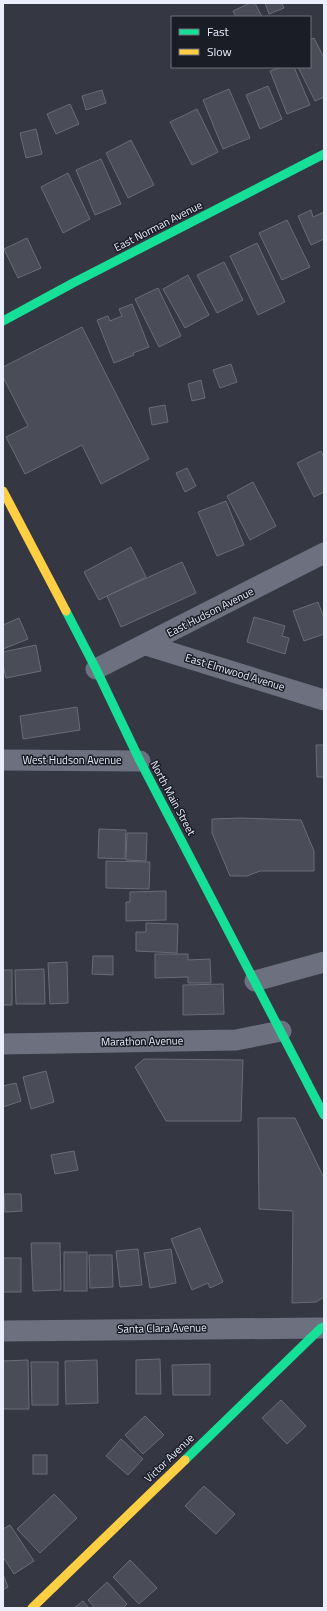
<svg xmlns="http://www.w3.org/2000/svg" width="327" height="1611" font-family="'Titillium Web',sans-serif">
	<rect width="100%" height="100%" fill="#353843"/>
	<g fill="#4a4d57" stroke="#696c76">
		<path d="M250,3H255L262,17H236L233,11Z"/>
		<path d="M265,3H282L284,8L269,14Z"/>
		<path d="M314,38L324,58V97L315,101L298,67H310V40Z"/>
		<path d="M281,67H294L310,105L287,114L270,71Z"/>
		<path d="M268,86L282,119L260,129L246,95Z"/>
		<path d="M229,89L250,138L223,149L203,100Z"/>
		<path d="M102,90L106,103L86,110L82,96Z"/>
		<path d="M70,104L79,124L56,134L47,114Z"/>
		<path d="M197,109L218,152L192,165L170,122Z"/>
		<path d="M36,129L42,154L26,158L20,133Z"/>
		<path d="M131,140L154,185L128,198L106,153Z"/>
		<path d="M101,159L121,204L95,215L76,170Z"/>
		<path d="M68,173L90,219L63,233L41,187Z"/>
		<path d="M311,210L313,217L324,212V239L311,245L298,216Z"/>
		<path d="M287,220L310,267L282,280L259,233Z"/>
		<path d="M27,238L41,268L18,278L4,249Z"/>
		<path d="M257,243L285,302L258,315L230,256Z"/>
		<path d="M224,262L243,300L217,313L197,275Z"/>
		<path d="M188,275L209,315L185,328L163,289Z"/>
		<path d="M158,288L181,336L159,347L135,299Z"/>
		<path d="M132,304L149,347L133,353L134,355L114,363L97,320L108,316L110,321L122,316L119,309Z"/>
		<path d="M82,327L149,459L101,484L82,445L25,474L6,437L28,426L3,377V367Z"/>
		<path d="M231,364L237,382L220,388L213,370Z"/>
		<path d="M201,380L205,398L192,401L188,384Z"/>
		<path d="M165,405L168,422L152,425L149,408Z"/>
		<path d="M321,451L324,458V492L314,497L297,463Z"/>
		<path d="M187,468L196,486L185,492L176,473Z"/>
		<path d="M253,482L276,526L250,540L227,496Z"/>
		<path d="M226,501L244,545L217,556L198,512Z"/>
		<path d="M131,547L146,577L99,600L84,572Z"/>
		<path d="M182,562L196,593L121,627L107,596Z"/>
		<path d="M318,602L324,618V634L304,641L293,611Z"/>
		<path d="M254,617L285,626L282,636L289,638L285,654L247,642Z"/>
		<path d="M19,618L28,639L3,649V625Z"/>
		<path d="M36,645L41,671L6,678L3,664V652Z"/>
		<path d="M77,707L80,730L23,739L20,716Z"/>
		<path d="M316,745H324V777H317Z"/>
		<path d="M240,818L301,820L314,851V871H260L247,876H230L212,833V819Z"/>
		<path d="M99,829L126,830L125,859L98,858Z"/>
		<path d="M127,833H147L146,861L126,860Z"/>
		<path d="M106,861L150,862L149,889L106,888Z"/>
		<path d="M166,891V920L126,921V902H130V892Z"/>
		<path d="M146,923L178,924L177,953L136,951V932H146Z"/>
		<path d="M155,954H188V960L210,959L211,983H188V977L155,978Z"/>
		<path d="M93,956H113V975L92,974Z"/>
		<path d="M67,962L68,1003L50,1004L48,963Z"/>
		<path d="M44,969L45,1004H16L15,970Z"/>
		<rect x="3" y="970" width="9" height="35"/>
		<path d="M223,984L224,1014L183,1015V985Z"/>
		<path d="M144,1059L243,1060L241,1121H166L135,1067Z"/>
		<path d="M46,1071L54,1102L31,1109L23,1077Z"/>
		<path d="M16,1083L21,1101L3,1107V1086Z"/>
		<path d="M258,1118H295L324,1178V1297L316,1302L292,1303L293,1211L259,1209Z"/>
		<path d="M74,1151L78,1170L55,1174L51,1155Z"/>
		<path d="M4,1194H21L22,1211L5,1212Z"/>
		<path d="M200,1228L223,1282L210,1288L208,1283L192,1290L171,1239Z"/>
		<path d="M31,1243H60L61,1290L33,1291Z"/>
		<path d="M138,1249L142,1285L120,1287L116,1251Z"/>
		<path d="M171,1249L176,1283L150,1288L144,1253Z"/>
		<rect x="64" y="1252" width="23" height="39"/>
		<path d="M89,1255H112L113,1287L90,1288Z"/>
		<rect x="3" y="1258" width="18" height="34"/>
		<path d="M160,1359L161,1394H136V1360Z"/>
		<path d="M28,1360L29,1409H3V1361Z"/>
		<path d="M97,1360L98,1403L66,1404L65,1361Z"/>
		<path d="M31,1362H58V1405H32Z"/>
		<path d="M210,1364V1395H173L172,1365Z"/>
		<path d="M281,1400L306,1426L287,1444L262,1418Z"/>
		<path d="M145,1416L164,1435L143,1454L125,1435Z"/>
		<path d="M121,1439L143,1459L128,1475L106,1456Z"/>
		<rect x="33" y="1455" width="14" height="19"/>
		<path d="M204,1486L235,1514L216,1534L185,1506Z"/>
		<path d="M54,1494L77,1518L40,1553L17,1529Z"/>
		<path d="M10,1525L34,1561L14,1574L3,1557V1529Z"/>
		<path d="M130,1560L157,1588L139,1604L113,1577Z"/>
		<path d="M3,1574L8,1587L3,1590Z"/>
		<path d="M107,1582L127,1604L123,1608H95L88,1600Z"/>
		<path d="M83,1601L89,1608H74Z"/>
	</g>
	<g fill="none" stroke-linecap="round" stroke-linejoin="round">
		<g stroke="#6d707f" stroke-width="21">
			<path d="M146,645L324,700"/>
			<path d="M96,669L324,553"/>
			<path d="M3,760L140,761"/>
			<path d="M255,981L324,962"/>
			<path d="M3,1044L236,1040L281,1031"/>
			<path d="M3,1331L321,1328"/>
		</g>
		<g stroke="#16e098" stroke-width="9">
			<path d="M3,321L73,283L324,154"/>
			<path d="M66,611L96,669L140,761L324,1115"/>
			<path d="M185,1460L321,1328L324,1327"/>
		</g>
		<g stroke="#ffcf43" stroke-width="9">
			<path d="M3,491L66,611"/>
			<path d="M32,1608L185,1460"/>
		</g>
	</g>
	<g text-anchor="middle" stroke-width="3" stroke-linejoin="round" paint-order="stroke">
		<g font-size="11" fill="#ebeefc" stroke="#1a1c26">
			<text transform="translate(158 226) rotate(-27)" y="4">East Norman Avenue</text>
			<text transform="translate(210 612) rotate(-27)" y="4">East Hudson Avenue</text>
			<text transform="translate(235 672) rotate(17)" y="4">East Elmwood Avenue</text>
			<text x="72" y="764">West Hudson Avenue</text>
			<text transform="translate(173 798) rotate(62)" y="4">North Main Street</text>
			<text transform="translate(142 1041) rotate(-1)" y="4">Marathon Avenue</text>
			<text transform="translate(162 1328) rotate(-1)" y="4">Santa Clara Avenue</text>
			<text transform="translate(169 1458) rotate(-44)" y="4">Victor Avenue</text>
		</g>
	</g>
	<rect width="327" height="1611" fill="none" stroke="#ebeefc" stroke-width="8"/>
	<rect x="171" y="16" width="140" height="52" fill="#1a1c26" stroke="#6e707c"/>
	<rect x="179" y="29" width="20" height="6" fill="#16e098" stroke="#6e707c"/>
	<text x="207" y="36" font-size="12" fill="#ebeefc">Fast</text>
	<rect x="179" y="49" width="20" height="6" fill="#ffcf43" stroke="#6e707c"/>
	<text x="207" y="56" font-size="12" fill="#ebeefc">Slow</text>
</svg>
